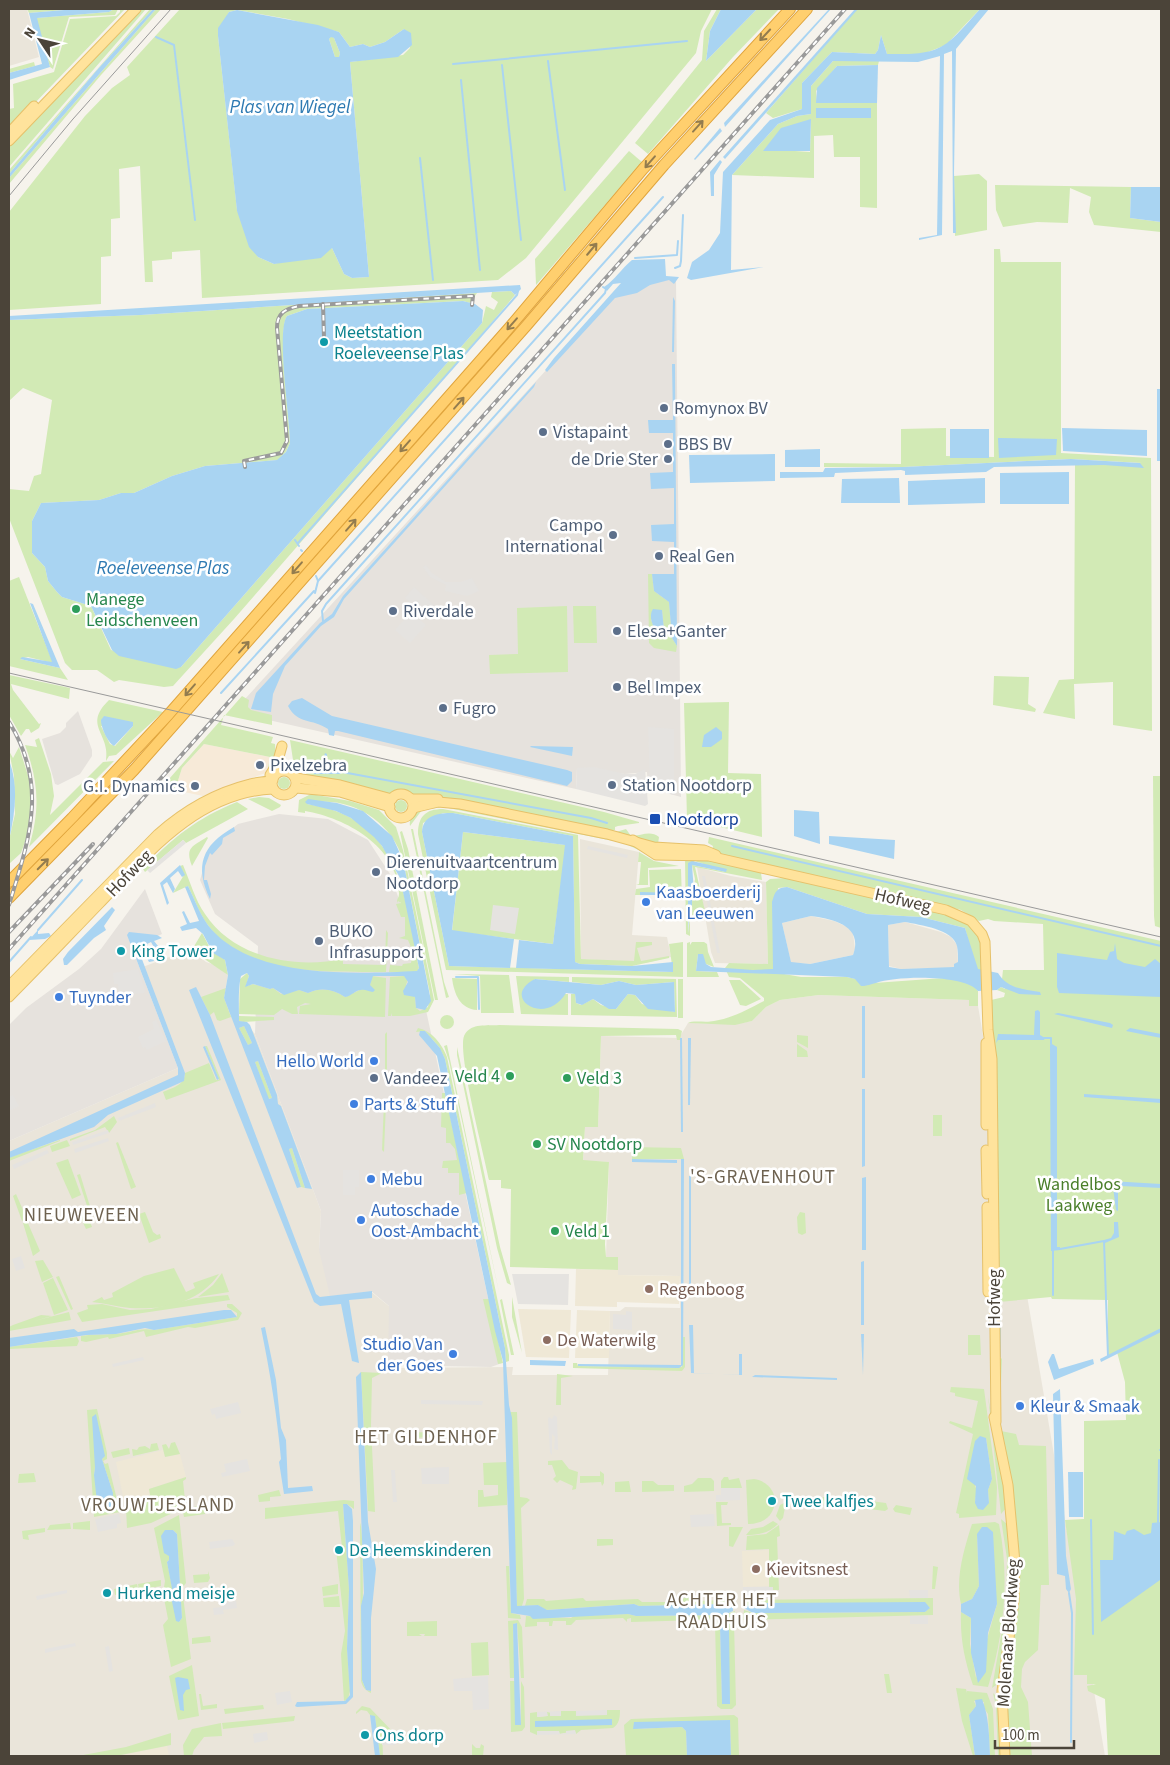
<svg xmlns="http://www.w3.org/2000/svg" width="1170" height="1765" font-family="'Source Sans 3',sans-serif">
	<rect width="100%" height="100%" fill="#f6f3ec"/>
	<g fill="#eae5da">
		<path d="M9,9H27L39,57L9,66Z"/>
		<path d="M580,839L639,852L632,935L667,937L671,957L645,963L581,959Z"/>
		<path d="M697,867L731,876L766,882L768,964L715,963L711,952Z"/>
		<path d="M811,916L834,921L850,928L853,933L855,949L853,955L810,964L791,963L782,923Z"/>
		<path d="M905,922L941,932L951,937L957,945L958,963L954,968L901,969L889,966L888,925Z"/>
		<path d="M193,948L194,952L206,962L218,966L228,975L224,998L255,1034L321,1211L319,1250L390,1307L389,1368L513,1367L512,1375H608L610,1311H620L625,1307L680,1308V1276L618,1275L606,1257L609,1162L583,1161L585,1127H598L601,1036L679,1038L688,1023L735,1024L752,1021L766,1007L780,1000L819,995L969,1000V1006H978L1105,1756H9V1141L178,1068L140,968Z"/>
	</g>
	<path fill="#f7ead8" d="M204,744L270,757L268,772L203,796L175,790L182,768Z"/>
	<g fill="#e6e2dd">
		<path d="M676,279L681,797L648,788L647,772L625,774L577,768L576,789L233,712L624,285Z"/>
		<path d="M78,711L92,750V756L80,774L58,785L55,784L42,739L60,733L66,727V723Z"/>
		<path d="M279,814L328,819L368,840L390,874L407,922L502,1363L491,1367L388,1365L389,1306L371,1291L330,1296L319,1250L321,1211L255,1034L258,946L215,914L200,880L210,846L238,824Z"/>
		<path d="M145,889L162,934L132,948L178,1068L9,1141V1025L26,1008L79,969L101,949Z"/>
	</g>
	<g fill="#efe8d6">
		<path d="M576,1269L618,1270V1275L680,1276L679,1304L617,1302V1307L575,1306Z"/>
		<path d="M518,1309L571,1310L569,1358L526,1357Z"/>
		<path d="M577,1310L610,1311L609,1358H575Z"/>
		<path d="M163,1450L165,1457L180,1454L186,1477L149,1489L150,1495L125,1506L116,1462Z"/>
		<path d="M769,1550V1586L743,1587L742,1551Z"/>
		<path d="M167,1746L169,1756H121V1755Z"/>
	</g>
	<g fill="#d2eab5" fill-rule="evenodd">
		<path d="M27,9H76L29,13Z"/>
		<path d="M114,9H118L115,15L69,17L53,69L50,67L36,18L109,12Z"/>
		<path d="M120,9H125L9,130V109L14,108L13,84L54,72L70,19L116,16L120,12Z"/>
		<path d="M139,9H146L9,167V144Z"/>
		<path d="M150,9H153L97,70L9,174V170Z"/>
		<path d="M156,9H161L101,75L9,184V178Z"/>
		<path d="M180,9H712L701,31L696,53L526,258L498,280L202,298L200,250L172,252V259L152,261L153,282H145L140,166L119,169L120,218L111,219V256L101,257V304L9,310V212L85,116L112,88L130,75L127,67ZM237,10L288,19L339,32L350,47L363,44L370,47L385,42L404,29L410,48L403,55L350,62L369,277L352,278L344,274L332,248L274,264L258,257L237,210L218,36L229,12Z"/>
		<path d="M717,9H721L710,31L706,61L757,9H779L733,57L648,154L635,143L702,60L704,31Z"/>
		<path d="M857,9H980L946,45L923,54H887L881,35L878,50L875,54L832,52L802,83V109L773,118L766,113Z"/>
		<path d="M331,36L334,38L340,53L339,57H335L329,39Z"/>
		<path d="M833,61H879L878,65L837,66L816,91L817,103H877V208L860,207V157H834L833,135L814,136V178L732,175L778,124L797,116L811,114V86ZM811,119L810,152L795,151Z"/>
		<path d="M34,62L35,66L9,73V69Z"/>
		<path d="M629,151L642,162L536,285L535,259Z"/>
		<path d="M979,174L987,181V230L955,236L954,176Z"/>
		<path d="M995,185L1131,187L1130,218L1161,222V232L1094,225L1089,212L1091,197L1070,188L1068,223L1037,222L1003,227L996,210Z"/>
		<path d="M994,249H1000L1001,262H1061V453L1151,458L1152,731L1113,725V682L1074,684L1075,719L1043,713L1059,680L1074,679L1075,465L1142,463L1071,459L903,467H824V463L901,464V429L946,428V456L994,457Z"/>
		<path d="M511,291L515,295L476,341L234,619L173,686L164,687L119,680L114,682L97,670H72L65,663L9,518V489L29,491L34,476L41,474L52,400L23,388L9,401V320L141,315L477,293L470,303L463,301L307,309L287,316C277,331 290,419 290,443L286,452L278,460L205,466L172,476L134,493H121L99,500L41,503L32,521V553L45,567L48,581L57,592L62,597L91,606L111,650L181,667L482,323L486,306L494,310L498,302L491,297L492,292Z"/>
		<path d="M648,574H652L654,591L669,602L672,638L677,646L676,652L654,648L649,643ZM662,610L664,630L655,629L651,620Z"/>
		<path d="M19,577L53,663L28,657L20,659L60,668L68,680L9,666V581Z"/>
		<path d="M567,606L568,672L490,674L489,655L518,654L517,608Z"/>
		<path d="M573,606H596L597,643H574Z"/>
		<path d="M9,675L70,688L69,699L11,684L13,690L39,724L41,723L39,728L31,733L29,729H26L21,736L9,715Z"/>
		<path d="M994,676L1029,677L1028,704L1036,709L1035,712L993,705Z"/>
		<path d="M242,696L249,700L248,707L251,710L272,715V725L224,715L221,725L273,737L271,743L275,744L276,759L271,769H268L270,757L204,744L182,768L175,790L162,787Z"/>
		<path d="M109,700L163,712L116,755L109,756L106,761C111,733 82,726 109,700ZM101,726H133L115,746L110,744Z"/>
		<path d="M729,702L728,773L761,774L762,837L687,819L684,703Z"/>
		<path d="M39,738L51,774L54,796L50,815L103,762L114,761L29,847C40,810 39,783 25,745L37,747L35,740Z"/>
		<path d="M290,740L604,812L639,822V823L618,826L615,827V830L607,831L435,797L412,796L401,792L391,795L308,777L305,771L293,760Z"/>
		<path d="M19,747L31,785V807L28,833L21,853L9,864V840L15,814L14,776L9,751L13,758Z"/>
		<path d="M1153,776H1161V928L1155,926L1154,916Z"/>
		<circle cx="284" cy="783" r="6"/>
		<path d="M311,794L350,801L379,810L396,827L403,850L429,975L434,1000L428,1012L410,1016H392L391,1013V1016H388L390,977L404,976L408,979L406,985L415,997L416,1008L420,1011L428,1007L430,994L403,860C391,820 348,794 307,804C399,817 405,894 419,968L417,972H389L390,965L402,966L403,964L411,963L413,952L408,940L399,938L405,936V917H401L396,904L401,903L398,901L397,903C397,897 399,899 399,893C397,846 346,818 305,811V813L298,812L299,800Z"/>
		<path d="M259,797L269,798L281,805L280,807L272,811L248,799Z"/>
		<circle cx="401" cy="806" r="6"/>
		<path d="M237,802L248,809L186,843L183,840L145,872L143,869C172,838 197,818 237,802Z"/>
		<path d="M428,806H453L617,839L679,859V861L655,858L624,843L443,807L422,810L410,826C408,814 418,810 428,806Z"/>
		<path d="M443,809L578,835L581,959L634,961L636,942H652V945L637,948L641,961L669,956V958L632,966L580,964L575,962L573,836L453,813H443L423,823L422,832L449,966L673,972L669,944L683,942V977L446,970L418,834C418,817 425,809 443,809Z"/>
		<path d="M411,829H413L444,982L449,997L446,998Z"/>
		<path d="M626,829L631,836C642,836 650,830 659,837L658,844L616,832Z"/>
		<path d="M402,831L408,849L438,1000H435L400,832Z"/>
		<path d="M463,832L566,845L553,944L452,931Z"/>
		<path d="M207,837L208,838L192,866C185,847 192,847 207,837Z"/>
		<path d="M709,837L1161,941V1753L1159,1756H1108L1105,1699L1088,1691L1087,1686L1096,1684H1087V1675H1074L1076,1599L1065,1520L1084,1519V1421L1126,1420L1125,1382L1117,1352L1108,1356V1300L1052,1299L1051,1297L999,1302L1000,1357L1002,1359L1001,1383H999L991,1000L1004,997L1005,993L997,990L1001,987L1005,989L1002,979L1003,970H1044L1043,924L994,921L988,919L979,921L961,910L920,899L733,860L712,851L713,846L708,843Z"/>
		<path d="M639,852L654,861L679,866L648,868V885H636L639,884L641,862H638Z"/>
		<path d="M685,857L717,860L761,873L762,880L695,867L705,911L703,914L690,917V936L686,934ZM695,861L726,872L692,865L695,879L688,933V865Z"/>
		<path d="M183,865C190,881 195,900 205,914C234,958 294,969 343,959V964L385,965L386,930L388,933L386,972C328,971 245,978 207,924C199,913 194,898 188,886L173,893L184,875L180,866Z"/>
		<path d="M649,870L681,869L682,900H680L679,893H640V895H635L636,889L650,887Z"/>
		<path d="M785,878L943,912L969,924L978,935L982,946L984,970H978L975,966L965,928L921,917L867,914L787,887L778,888L773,972L801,977H847L874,983L944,978L962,981L974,986L978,991V1006H969V1000L819,995L780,1000L766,1007L752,1021L735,1025L688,1023C693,1020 706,1023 714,1021C733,1018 748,1009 764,1001V998L740,978L729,977L725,968L729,963L768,964L766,882L770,879Z"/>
		<path d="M202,933L210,948L225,960L228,975C216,967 206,960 194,952L193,948Z"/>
		<path d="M690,942V945L692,942H704L707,944L708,952L714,967L706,964L698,954L696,971L717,972L719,977H687V943Z"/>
		<path d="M247,973L249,976L246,986L253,984L270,989L273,988L281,994L299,990L308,993C321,987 333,989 345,997L370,985L372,976L386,978L385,1017L299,1014L300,1006L311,1004L305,1003L297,1007L298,1014H292L282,1009L274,1015L239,1014L240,979Z"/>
		<path d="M454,974L509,975L514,1013H481L480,976Z"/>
		<path d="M516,976L569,977V982L535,979L524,988L522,994H568V1015L521,1014Z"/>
		<path d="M572,977L676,979L677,1017L571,1015V994H575L576,1003L581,1005L593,999L601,1005L616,1009L628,994L635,995L642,1004L675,1012L674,982L636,985L619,981L601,985L572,982Z"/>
		<path d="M452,978L477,979V1010C460,1009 454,994 452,978Z"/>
		<rect x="678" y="979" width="5" height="39"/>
		<path d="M729,980H740L761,999L746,1006L740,1005Z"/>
		<path d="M226,988L224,998L231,1017L220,1021L217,1020L214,1012L210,1015L201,997Z"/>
		<circle cx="447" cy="1022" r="7"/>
		<path d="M239,1016L274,1017V1020L243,1022L239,1021Z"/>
		<path d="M499,1025L678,1029L682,1031L680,1040H677L676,1035L601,1036L598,1127H585L583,1160L609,1162L605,1244L606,1257H618V1270L510,1267L511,1189L501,1188V1180H489C485,1158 455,1046 465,1034C472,1023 486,1026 499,1025Z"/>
		<path d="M244,1026L252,1043L248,1045L239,1028Z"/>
		<path d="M418,1028C432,1031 442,1044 447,1057L509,1355V1361L506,1362L505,1348L445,1059L439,1047L425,1031L416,1032Z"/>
		<path d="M387,1032V1080L385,1081V1034Z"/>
		<path d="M797,1035L808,1036V1048L797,1042Z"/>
		<path d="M797,1044L807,1051L808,1057H797Z"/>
		<path d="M447,1045L500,1297L449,1061L444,1046Z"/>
		<path d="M205,1046H207L221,1080L166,1100L163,1092C172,1088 185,1085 185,1073L209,1063L216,1080H219Z"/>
		<path d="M457,1047L500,1247L511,1285L507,1283L497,1248L457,1055Z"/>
		<path d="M258,1061L272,1098L268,1099L255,1062Z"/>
		<path d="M442,1093H445L467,1193L459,1195V1173H448V1168H442L443,1161L457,1160L455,1149L450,1143H446V1128L441,1127Z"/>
		<path d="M384,1102L386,1103L384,1152L382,1150Z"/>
		<rect x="933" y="1115" width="9" height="21"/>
		<path d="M114,1116L117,1122L109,1133L105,1127L70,1141V1139L95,1130Z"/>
		<path d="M60,1140V1141L9,1161L10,1157Z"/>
		<path d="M67,1140L70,1146L52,1152L50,1146Z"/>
		<path d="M118,1142L136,1187L131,1189L116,1143Z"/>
		<path d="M632,1147L681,1148L684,1159H632Z"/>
		<path d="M292,1148L305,1188L301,1187L289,1149Z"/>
		<path d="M68,1159L81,1195L72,1199L56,1163Z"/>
		<path d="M80,1174L93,1216L89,1212L77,1175Z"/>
		<path d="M16,1194L27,1219L22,1221L13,1196Z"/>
		<path d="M81,1208L86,1211L92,1227L86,1229L77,1210Z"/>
		<path d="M145,1212L153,1232L157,1235L160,1234L161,1238L149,1243L139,1214Z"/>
		<path d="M800,1212L805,1213L806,1233L802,1235L798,1233L797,1217Z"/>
		<path d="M27,1221L40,1251L33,1256L23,1223Z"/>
		<path d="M43,1260L53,1277L42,1282L35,1261Z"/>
		<path d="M174,1268L186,1292L195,1288L193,1283L219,1274C199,1303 164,1310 130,1308C117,1307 105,1303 92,1302L102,1297L104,1300L113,1297L112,1293L144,1276Z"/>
		<path d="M222,1273L229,1292L198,1297L213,1285Z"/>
		<path d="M59,1276L73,1309L71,1310L56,1277Z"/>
		<path d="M53,1278L68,1310L54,1315L43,1283Z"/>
		<path d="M228,1295L230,1300L82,1322L77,1313L88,1309L87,1305L102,1304L130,1310L151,1309L196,1298Z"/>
		<path d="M512,1297L522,1353L512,1317Z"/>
		<path d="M483,1299H489L503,1363L498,1364Z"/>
		<path d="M502,1299L514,1355H511L500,1300Z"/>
		<path d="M227,1304H232L242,1313L238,1320L195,1328L188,1327L146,1337L144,1331L109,1339L108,1337L86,1342L81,1341V1336C91,1334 102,1335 113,1334C127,1334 139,1327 154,1330L237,1317V1313L227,1307Z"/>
		<path d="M69,1312L71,1320L9,1331V1327L13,1325L41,1315L52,1316L34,1321Z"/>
		<path d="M968,1335H980L981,1355H968Z"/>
		<path d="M77,1337L79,1341L77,1346L9,1349V1347Z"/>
		<path d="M681,1337H685V1367L682,1371L573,1368V1363H577L578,1366L682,1367Z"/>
		<path d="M361,1372L382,1373L372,1378L371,1425L375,1512L368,1511Z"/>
		<path d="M557,1374L573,1376L561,1378V1405H556Z"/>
		<path d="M951,1387L984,1389L997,1487L996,1515L959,1518V1514L956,1513L973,1434L949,1423L950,1421L972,1428L978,1401L955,1396V1393L950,1392ZM986,1438L992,1479L988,1490L989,1503L975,1501L977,1492L975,1485Z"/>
		<path d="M988,1396L1007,1507L1001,1514Z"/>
		<path d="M97,1409L107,1453V1459L103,1461L105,1464L108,1463L120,1512L94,1517L87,1410ZM105,1456L102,1459L113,1493L94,1475L95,1468Z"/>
		<path d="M510,1412H517L520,1497L527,1498L530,1500L521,1508L524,1599L522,1606H517Z"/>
		<path d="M1001,1431L1016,1434L1019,1445L1046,1446L1049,1585H1041L1038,1650L1025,1662L1022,1669L1021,1687L1028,1702L1032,1756H1007L1005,1678L1016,1623L1019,1583L1017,1532Z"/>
		<path d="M403,1432L461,1433L464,1434L404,1439L402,1437Z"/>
		<path d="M175,1442L180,1454L165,1457L162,1445L166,1444L169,1449L171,1443Z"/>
		<path d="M157,1443L159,1450L133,1456L132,1449L137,1450L139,1447L145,1446L150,1449L151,1444Z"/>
		<path d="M129,1448L130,1454L113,1458L111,1452Z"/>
		<path d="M562,1460L569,1469L578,1472L576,1489L572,1490L573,1486L560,1480L557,1483L553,1479L556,1476L552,1465H548V1461Z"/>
		<path d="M507,1462V1505L478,1507V1490H483L484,1497L498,1495V1485H484L483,1463Z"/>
		<path d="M600,1471L604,1474V1483L602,1486L601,1482L580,1483V1476H600Z"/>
		<path d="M34,1473L36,1482L18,1483L19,1474Z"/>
		<path d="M186,1477V1479L183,1481L185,1500L179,1506V1510L151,1523L127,1528L126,1509L139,1505L138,1501L150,1495L149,1489Z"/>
		<path d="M724,1477H728L729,1480L739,1478L742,1488H721V1481Z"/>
		<path d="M698,1478H711L714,1481V1491L684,1492V1486L692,1484Z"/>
		<path d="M754,1479C785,1484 780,1525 748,1524L746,1480Z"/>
		<path d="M629,1481L631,1492H615V1482Z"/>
		<path d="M642,1481H653L658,1485H674V1491L642,1492Z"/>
		<path d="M279,1490L281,1496L270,1497V1501L259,1502L258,1495Z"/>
		<path d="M823,1497H835L836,1503L823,1504Z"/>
		<path d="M344,1500L354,1501V1509L347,1504L343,1505L349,1589L347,1649L350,1691L348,1699L344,1701L341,1654L345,1631L336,1549L342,1547L338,1511L265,1519V1508Z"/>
		<path d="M863,1500L886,1503L888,1509L885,1511L862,1508Z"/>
		<path d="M716,1502H728L727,1505H721L722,1523H731V1525L717,1526Z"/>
		<path d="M786,1502L783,1518L780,1521L776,1516L780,1505Z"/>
		<path d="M199,1505L204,1507L205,1514L184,1517L183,1512Z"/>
		<path d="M896,1505L912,1508L910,1515L895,1512L893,1509Z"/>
		<path d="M179,1515L186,1583L182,1588L191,1659L171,1667L163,1625L168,1619L163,1593L165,1581L154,1528ZM173,1530L177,1534L182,1618L179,1622L167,1562L169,1560Z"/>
		<path d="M1001,1519L1009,1526C1014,1579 1007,1630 999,1683L992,1688L1006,1607L1007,1559Z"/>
		<path d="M90,1521V1530L73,1529V1523Z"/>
		<path d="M773,1521L778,1524C769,1533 759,1535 746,1535L751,1529L763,1527Z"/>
		<path d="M995,1522L999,1524C1010,1578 1004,1635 988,1687L973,1685C964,1659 960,1637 961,1612L971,1618L970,1644L976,1678L997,1604L977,1534L979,1586L972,1599L961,1604C955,1579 964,1549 972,1524Z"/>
		<path d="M70,1523L71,1529L47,1530L50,1525Z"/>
		<path d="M360,1523C365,1530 362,1659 362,1680L366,1690L371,1691V1693C365,1690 363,1688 361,1681Z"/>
		<path d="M779,1525L780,1536L777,1537L779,1590H773V1587H769V1549L746,1550L747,1536L766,1534Z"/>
		<path d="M729,1527H743L733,1547L729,1546Z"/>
		<path d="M45,1528V1532L28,1535L29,1540L23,1539L22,1531Z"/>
		<path d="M597,1539H613V1545L597,1546Z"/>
		<path d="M506,1566H509L511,1613L520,1615L521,1619L508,1618Z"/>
		<path d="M933,1566L938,1567L935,1589H932Z"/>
		<path d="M208,1571L210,1578L208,1582L194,1583L193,1575L208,1574Z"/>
		<path d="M161,1580V1586L139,1590L138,1584Z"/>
		<path d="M137,1584L138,1590L115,1595L114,1589Z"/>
		<path d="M338,1584V1594L323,1596L322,1587Z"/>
		<path d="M339,1596L340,1607H324L323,1598Z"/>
		<path d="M720,1596L732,1597L735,1601L734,1608L723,1604L639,1606L634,1604L546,1610L538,1605L525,1606L527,1599H544L546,1601L583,1598L586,1601L638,1599L642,1602H680L684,1598L699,1597V1601L720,1600Z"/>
		<path d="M933,1598V1615L743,1620L744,1610L753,1613L925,1612L930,1607L753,1603L743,1608L745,1600Z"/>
		<path d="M735,1611V1619L631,1622V1618L627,1619V1622L623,1618L576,1620L571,1625H566V1621H553L552,1626H549V1622H537V1626L525,1627L526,1616L571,1618L574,1616L628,1614L636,1616L724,1615Z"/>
		<path d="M518,1620L522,1627L524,1678H521L517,1623L513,1624L515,1678H510L508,1621Z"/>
		<path d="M437,1621V1636H424L425,1634H419L422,1636H407V1622Z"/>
		<path d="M734,1622L736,1705L732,1709H721L717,1706L715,1623ZM720,1626L730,1703V1704H722Z"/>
		<path d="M210,1636L211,1642L192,1644V1638Z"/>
		<path d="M488,1642L489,1675L472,1676L471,1643Z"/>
		<path d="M192,1665L199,1716L178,1720L169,1676Z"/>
		<path d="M884,1674H889L892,1693H887Z"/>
		<path d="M510,1681H515L516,1725L521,1724V1681L524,1687L525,1727L522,1731L511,1732Z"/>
		<path d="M956,1688L966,1689L967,1693V1691L987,1693L993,1709L995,1756H990L988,1714L984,1708V1702L974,1701L976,1706L969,1715L975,1756H973L962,1721Z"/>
		<path d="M993,1693L999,1699L1002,1756H998L996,1706Z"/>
		<path d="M199,1694H201L203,1706L217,1704V1708L201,1710Z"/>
		<path d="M263,1705L264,1709L225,1714L224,1709Z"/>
		<path d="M362,1706L370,1708L393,1732H382L383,1756H380L375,1717L370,1715L367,1711L361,1710L356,1714V1712Z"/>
		<path d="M607,1710H620C620,1718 619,1724 613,1728L581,1730L576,1734L575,1731L559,1734V1731L537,1732V1735L530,1732V1713L537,1712L538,1717L547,1716V1712L561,1715V1711H576V1715H607Z"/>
		<path d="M734,1715L738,1718L739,1756H731L730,1720L633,1729L682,1727L686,1731L687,1756H626L624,1725L631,1719Z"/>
		<path d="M295,1716L294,1721L223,1729L222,1723Z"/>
		<path d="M221,1723L222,1736L204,1737L194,1750L192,1756H184L183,1745L192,1729Z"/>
		<path d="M171,1733V1745L116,1756H78L126,1747Z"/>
		<path d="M472,1744L476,1748H480L481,1744L484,1746L483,1756H472Z"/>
	</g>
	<g fill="#e5e3e0">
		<path d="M426,565L432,573L446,582H461L472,578L479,591L467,596L445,591L446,585L430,577L423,567Z"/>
		<path d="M414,587L436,607L433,611L436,614L430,621L405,598Z"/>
		<path d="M411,612L426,625L410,643L395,630Z"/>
		<path d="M648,727L674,729V795L650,789Z"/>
		<path d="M594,767L625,774H635L645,769L648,804L645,806L576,789L577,768Z"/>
		<path d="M183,840L186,843L150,873L147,870Z"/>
		<path d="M588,846L628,855L627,858L587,849Z"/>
		<path d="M702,876H705L720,953H717Z"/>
		<path d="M493,905L519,908L515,934L490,930Z"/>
		<path d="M138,969L145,990L144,993L119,995L118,984H114L113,973Z"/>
		<path d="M156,1020L166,1041L147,1050L145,1047L143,1048L138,1037L154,1029L152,1022Z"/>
		<path d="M13,1095L19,1106L9,1111V1097Z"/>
		<path d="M155,1103L156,1107L119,1121L118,1118Z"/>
		<path d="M108,1130L109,1133L73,1145L72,1142Z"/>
		<path d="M108,1138L109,1141L75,1153L74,1149Z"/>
		<path d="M47,1150L49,1153L14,1169L12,1165Z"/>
		<path d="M343,1170H359V1187H355V1195H343Z"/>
		<path d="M21,1256L25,1268L16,1271L12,1259Z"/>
		<path d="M512,1274H569L568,1305L518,1304Z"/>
		<path d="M626,1311L632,1312V1330L613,1329V1314L626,1315Z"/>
		<path d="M143,1357L144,1360L113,1367L112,1364Z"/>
		<path d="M421,1400L483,1401L482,1405L421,1404Z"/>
		<path d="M238,1402L241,1413L216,1419L215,1414L212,1415L210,1409Z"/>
		<path d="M554,1415L557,1417L558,1450L554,1449L555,1437L552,1434V1455L550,1452L548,1419L549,1417L552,1419Z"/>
		<path d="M247,1459L250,1471L222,1477L221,1473L226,1472L224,1464Z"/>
		<path d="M449,1467V1484H422L421,1468Z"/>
		<path d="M391,1470H395L397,1502H393Z"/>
		<path d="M721,1488H740V1500L716,1501V1495H721Z"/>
		<path d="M119,1514L121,1523L117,1524V1528L98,1532L95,1519Z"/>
		<path d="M714,1514L715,1526L691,1527L690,1515Z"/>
		<path d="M232,1539L235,1544L233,1546L210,1549L209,1542Z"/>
		<rect x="743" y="1587" width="30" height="11"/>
		<path d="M67,1590V1593L37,1600L36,1596Z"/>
		<path d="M909,1590H928V1598H910Z"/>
		<path d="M236,1601L237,1608L223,1610L224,1614L214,1615L213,1608L222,1607V1603Z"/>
		<rect x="910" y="1616" width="18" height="8"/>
		<path d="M75,1643L76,1646L45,1653V1649Z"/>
		<path d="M109,1646L113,1671L109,1672L105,1647Z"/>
		<path d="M488,1676L489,1709L473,1710L472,1691H454L453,1679Z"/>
		<path d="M290,1691L292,1702L277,1705L275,1693Z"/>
		<path d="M607,1710V1715L576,1716V1711Z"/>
		<path d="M561,1711V1716H550V1712H547L548,1716L537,1717V1712Z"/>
		<path d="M575,1730L576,1734L537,1735V1731H559L560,1734L566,1733V1731Z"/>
		<path d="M267,1732L268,1740L254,1743L253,1734Z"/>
		<path d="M382,1732H393V1736H396V1745H382Z"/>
	</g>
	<g fill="#a9d4f2" fill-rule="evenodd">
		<path d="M76,9H114L109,12L37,18L50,67L9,80V73L42,64L29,13Z"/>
		<path d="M153,9H156L9,178V174L97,70Z"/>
		<path d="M721,9H757L706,61L710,31Z"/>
		<path d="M829,9H831L725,127L724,123Z"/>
		<path d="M855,9H858L725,159L723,157Z"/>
		<path d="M980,9H989L956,49L954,173L956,233H953L952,51L944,54L942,235L919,240V238L937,235L940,56L918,62L833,61L811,86V114L797,116L778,124L732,175L731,270L764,267L691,280L687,278L692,262L709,250L720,233L723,172L770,120L802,109V83L828,56L832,52L875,54L878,50L881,35L887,54C943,55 944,49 980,9Z"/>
		<path d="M237,10L318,25L339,32L350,47L363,44L370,47L385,42L404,29L411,33L412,45L398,57L350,62L369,277L352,278L344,274L332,248L321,258L274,264L258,257L249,247L237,211L218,36V28L229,12ZM331,37L334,38L340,53L339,57H335L329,39Z"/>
		<path d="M878,65L877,103H816L817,88L837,66Z"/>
		<rect x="816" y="108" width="55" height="10"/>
		<path d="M811,119L810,151H763L781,128Z"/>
		<path d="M720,128L722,131L695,160L694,159Z"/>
		<path d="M720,160L722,162L714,175V196H711L710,172Z"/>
		<path d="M1131,187H1161V222L1130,218Z"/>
		<path d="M665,259L666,276L679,277L674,284L669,280L650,285L637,293L615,298L547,372L545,370L554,358L621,283L613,284L607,291L604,287C615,280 621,269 632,260Z"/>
		<path d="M520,285L521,289L515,295L511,291L492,292L141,315L9,320V316Z"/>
		<path d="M673,297L675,301L674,352H672Z"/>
		<path d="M463,301L475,304L483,310L482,323L181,667L176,669L119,656L112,650L91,606L62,597L57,592L48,581L45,567L32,553V521L41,503L99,500L121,493H134L172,476L205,466L277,460L286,452L290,443C290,419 276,331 287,316L307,309Z"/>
		<path d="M672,364H675L677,646L672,638L669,602L654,591L652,574H674V542L652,541L651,525L674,524V488L651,489L650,473L673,472V433H649L648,420H673Z"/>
		<path d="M536,382L534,387L344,599L334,617L321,626L285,666L273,694L271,712L251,709L256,693L320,623L332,614L343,596Z"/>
		<rect x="1157" y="389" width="4" height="72"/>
		<path d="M1062,428L1147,430V456L1063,451Z"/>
		<rect x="950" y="429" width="39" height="29"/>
		<path d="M998,438L1057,439L1056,455L999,458Z"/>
		<path d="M820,449V467H785V450Z"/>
		<path d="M775,454V481L690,483L689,455Z"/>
		<path d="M1071,459L1140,463L1144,468L1104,465L994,467L986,472L905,475V471L901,470L835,473L834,477L780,478V472H823L825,468L903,467Z"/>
		<path d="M1069,472V504H1000V473Z"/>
		<path d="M899,478L900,503H841L842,479Z"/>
		<path d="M985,478V503L908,505V481Z"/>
		<path d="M30,603L33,604L60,668L20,659L22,657L52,662Z"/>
		<path d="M653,609L662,610L664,630L661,634H657C653,626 648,616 653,609Z"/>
		<path d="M302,698L332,716L567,770L572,772V781L567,786L338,731H335L334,736L329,735L328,729C312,718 298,725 288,706L292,701Z"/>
		<path d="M104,716L133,722V726L114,746C108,743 101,728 101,720Z"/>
		<path d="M716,727L722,732V739L711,747H702L704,735Z"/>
		<path d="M531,746L573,747L572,756L530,747Z"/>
		<path d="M325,753L327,754V768L344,771L340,774H314L313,769L322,763Z"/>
		<path d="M9,760C19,787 15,813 9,840Z"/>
		<path d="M308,799L337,803L363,811L392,836L403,860L431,1001L425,1010L416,1008L415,997L404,995L403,991L408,982L404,976H373L370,985L375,990L373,992C369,992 365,989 361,990C355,990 352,996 345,997C333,989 321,987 308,993L299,990L284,995L273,988L270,989L253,984L245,987L249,976L247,973L241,976C238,988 239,1008 239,1021L247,1022L250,1025L277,1095L278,1104L281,1106L312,1189L305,1188L292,1148L289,1149L301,1187L297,1188L224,998L228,975L225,960L213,953L203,934L196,928L182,931L180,927L187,924L182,912L184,911L190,923L199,921L185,887L188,886C195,900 201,918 212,930C256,979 356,974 417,971L419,968L400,878L382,846L374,837L351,818L336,811L307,804L305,802ZM244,1026L252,1043L248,1045L239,1028ZM258,1061L272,1098L269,1099L255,1062Z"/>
		<path d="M794,810L819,812L820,844L794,836Z"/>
		<path d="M453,813L573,836L575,962L580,964L632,966L673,962V972L516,968L519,940L553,944L565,845L463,832L452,930L514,939L510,968L449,966L422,832C423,815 438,813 453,813Z"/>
		<path d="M234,827L235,831L223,838L222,844L212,855L210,853L205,866L204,880H207L211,894L210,899C194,866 202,845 234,827Z"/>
		<path d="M829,836L895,840L894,859L829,844Z"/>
		<path d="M692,861L727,869L726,872L692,865L694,892H692V912L689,913L688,933V863Z"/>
		<path d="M180,865L185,875L182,877L178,871L170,878L175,889L173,893L167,882L163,885L169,903L167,905L160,883Z"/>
		<path d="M787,887L867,914L921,917L965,928L978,969L998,973C1008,989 1023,989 1040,992L1041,995L1019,994L1001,987L997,990L978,991C963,974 896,976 876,983C870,984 868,986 861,986L855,979L847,977L696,971L698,954H703L706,964L711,967L753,970L773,969L772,902C775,892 776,888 787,887ZM811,916C832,919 864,925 853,955L810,964L791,962L782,923ZM905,922C920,925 953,929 957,946C958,951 958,957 958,962L954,964V967L901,969L889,967L888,925Z"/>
		<path d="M640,892L679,893V895H640Z"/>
		<path d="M112,907L115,910L104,926L106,930L94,938L67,965H64L63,959L68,952Z"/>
		<path d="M38,930V934L49,933L51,936L45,939L29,940Z"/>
		<path d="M129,932L157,935L162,938L154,941L158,946L156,951L151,942L147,944L154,961L149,962L144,952L140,954L185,1073L184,1081L108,1115L94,1127L9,1158V1152L178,1075V1068L127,935Z"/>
		<path d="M1115,943L1117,959L1124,963L1145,967L1155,959L1161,964V997L1059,993L1057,987V953L1107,960L1110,952L1114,951Z"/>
		<path d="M535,979L601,985L619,981L636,985L674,982L675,1012L648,1009L635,995L628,994L616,1009H609L593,999L582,1005L576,1003L575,994L566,993C545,1028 499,997 535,979Z"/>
		<path d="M196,987L210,1015L316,1294L320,1297L372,1291V1298L349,1300L359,1363L352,1361L341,1304L320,1306L314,1302L189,990Z"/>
		<rect x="862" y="1006" width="3" height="72"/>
		<path d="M1038,1010L1040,1012V1035L1045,1038L1044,1040H998L996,1043L998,1034L1034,1035L1035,1011Z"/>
		<path d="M1058,1013L1110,1023L1113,1025L1112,1028L1054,1014Z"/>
		<path d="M1130,1028L1161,1034V1038L1126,1031Z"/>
		<path d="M420,1031H425L440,1048L445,1059L505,1348L509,1405L512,1418L517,1606L538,1605L547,1610L634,1604L639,1606L723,1604L733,1608V1611L724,1615L636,1616L628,1614L533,1619L530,1616L511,1613L503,1361L495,1331L437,1056L419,1035Z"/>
		<path d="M680,1038H682L683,1132H681Z"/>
		<path d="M688,1038H691L690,1105H688Z"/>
		<path d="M1052,1044L1057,1047V1247H1060V1250L1051,1251L1050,1045Z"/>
		<path d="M205,1046L219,1079L217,1080L203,1047Z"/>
		<path d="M862,1089H865V1166L862,1167Z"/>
		<path d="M1084,1094L1161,1099V1103L1084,1097Z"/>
		<path d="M632,1159L677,1160V1163L632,1162Z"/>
		<path d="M681,1159H684L683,1365L679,1368L578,1366V1364L681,1365Z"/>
		<rect x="689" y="1176" width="2" height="109"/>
		<path d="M866,1177V1250H862V1178Z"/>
		<path d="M1093,1180L1161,1184V1188L1121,1186L1118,1190V1211L1116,1210L1113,1187L1093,1184Z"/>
		<path d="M1114,1222H1118L1119,1237L1105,1243L1104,1240L1111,1238L1114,1233Z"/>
		<path d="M864,1261V1325H861V1262Z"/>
		<rect x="999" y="1297" width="2" height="60"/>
		<path d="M224,1310H231L237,1317L154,1330L145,1328L116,1334L86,1335L9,1347V1338L74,1329L78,1332Z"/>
		<path d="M689,1325H693L694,1373L739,1375V1354H742V1375L691,1373Z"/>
		<path d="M265,1327L276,1380L281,1428L286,1440L288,1488L312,1486L313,1491L284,1494L279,1462L281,1459C277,1415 270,1372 261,1328Z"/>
		<path d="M1161,1328V1332L1101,1362L1100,1359Z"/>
		<path d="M861,1334H864L863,1375Z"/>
		<path d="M1052,1354H1054L1059,1369L1093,1359L1094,1364L1054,1380L1048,1362Z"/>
		<path d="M530,1360L566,1361L565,1366L530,1365Z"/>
		<path d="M361,1372L368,1522L376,1569L371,1618V1691L366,1690L362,1680L361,1606L364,1593L356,1377Z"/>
		<path d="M755,1375L837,1378V1380L752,1377Z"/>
		<path d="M1060,1389L1066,1556L1071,1589L1069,1593L1066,1589L1065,1576L1057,1574L1053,1394Z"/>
		<path d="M96,1414L105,1456L102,1459L113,1493L112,1508L106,1512L98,1511L94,1475L95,1468L92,1417Z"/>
		<path d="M980,1436L986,1438L992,1479L988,1490L989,1503L983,1510L978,1509L975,1503L976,1486L967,1479L975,1441Z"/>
		<path d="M1068,1472H1083V1517H1069Z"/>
		<path d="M343,1504H347L352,1509L353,1521V1697L346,1704L297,1707L295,1706L297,1702L345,1701L350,1695L347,1649L349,1589Z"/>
		<path d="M1161,1522L1160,1580L1101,1622L1100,1560H1113L1114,1531L1125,1535L1127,1531L1134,1529L1144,1535L1151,1533L1152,1523Z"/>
		<path d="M982,1527H987L993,1532L997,1604L988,1633L986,1672L978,1683L971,1653V1618L961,1612V1604L972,1599L979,1586L977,1534Z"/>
		<path d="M165,1530H173L177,1534L182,1618L179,1622L176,1621L171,1597L173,1594L167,1562L169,1560V1556L164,1553L161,1536Z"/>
		<path d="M925,1602L930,1608L925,1612L753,1613L744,1608L753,1603Z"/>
		<path d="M517,1623L521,1725H515L513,1624Z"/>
		<path d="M729,1625L730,1704H722L720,1626Z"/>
		<path d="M178,1677L188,1679L190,1689L186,1690L183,1695L184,1711L180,1710L175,1678Z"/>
		<path d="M982,1699C989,1717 989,1735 990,1756H975L969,1715L976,1706L975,1700Z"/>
		<path d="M370,1715L375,1716L380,1756H375Z"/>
		<path d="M612,1719V1725L535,1727V1721Z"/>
		<path d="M730,1720L731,1756H687L686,1731L682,1727L633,1729L634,1722Z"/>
	</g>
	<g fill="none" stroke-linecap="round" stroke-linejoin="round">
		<g stroke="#a9d4f2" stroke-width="2">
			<path d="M156,37L174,45L195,220"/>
			<path d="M548,61L565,190"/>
			<path d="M453,64L687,41"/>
			<path d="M502,65L521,240"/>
			<path d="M461,80L480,270"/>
			<path d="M420,158L433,280"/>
			<path d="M635,258L677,255L678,241"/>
			<path d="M675,268L680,266L681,261L683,215"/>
			<path d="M295,540L299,546"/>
			<path d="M298,543L517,295L518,291"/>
			<path d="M301,550L302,551"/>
			<path d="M318,581L663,197"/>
			<path d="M315,593L318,581L316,576"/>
			<path d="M323,621L322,611L326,604L605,293L606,289L603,287"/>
			<path d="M221,693L314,591"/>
			<path d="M342,772L591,818L607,823"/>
			<path d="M732,846L1161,946"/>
			<path d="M38,930L82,880"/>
			<path d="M9,962L31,937"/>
			<path d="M456,977H478L479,1009"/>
			<path d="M1042,1038H1051V1044"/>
			<path d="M1053,1249V1295"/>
			<path d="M1060,1249L1104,1241L1108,1356"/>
			<path d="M1160,1450H1161"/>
			<path d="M1091,1520L1093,1634"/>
			<path d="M1158,1522L1159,1460"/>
			<path d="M1069,1593L1072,1613L1071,1742"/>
		</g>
		<defs>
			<g id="major">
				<path d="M9,133L34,106"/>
				<path d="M9,141L136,9"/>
				<circle cx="284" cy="783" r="12"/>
				<path d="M270,775L277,764L282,746"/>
				<path d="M296,778L340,785L392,799"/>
				<path d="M296,788L340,792L390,807"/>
				<circle cx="401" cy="806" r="12"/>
				<path d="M411,799H438"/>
				<path d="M413,808L438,802L460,804L607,834L654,847L704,850L716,855"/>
				<path d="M633,840L656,855L709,856L946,910L971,921L982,934L985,942L988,1030L992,1059L996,1422"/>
				<path d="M9,986L158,834C185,810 214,793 250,784C257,782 265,782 273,780"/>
				<path d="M9,997C40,966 69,935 99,904C148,853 198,792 273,789"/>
				<path d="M986,1043V1125"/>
				<path d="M986,1150L987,1194"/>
				<path d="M987,1207L988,1292"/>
				<path d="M994,1417L1008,1485L1015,1563L1014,1600L1002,1691L1005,1756"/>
			</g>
			<g id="highway">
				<path d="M9,882L72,818L169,714L509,328L643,169L790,9"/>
				<path d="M9,898L134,770L527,325L664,165L807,9"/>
			</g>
		</defs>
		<use href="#major" stroke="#e6c16a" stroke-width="11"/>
		<use href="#highway" stroke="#e0a43c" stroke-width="12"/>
		<use href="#major" stroke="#ffe39c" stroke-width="9"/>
		<use href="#highway" stroke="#ffcf6e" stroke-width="10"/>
		<g stroke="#9a9a9a" stroke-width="1">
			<path d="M9,196L73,119L171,9"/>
			<path d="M9,673L1161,937"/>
		</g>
		<defs>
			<g id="rail">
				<path d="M323,304L324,338"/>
				<path d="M245,467L244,461L281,453L287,441L277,328C277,313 285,309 299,306L473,296L472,305"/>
				<path d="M9,722C49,786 29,839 9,905"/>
				<path d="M9,932L93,844"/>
				<path d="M9,949L845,9"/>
			</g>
		</defs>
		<use href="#rail" stroke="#9a9a9a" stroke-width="4"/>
		<use href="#rail" stroke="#fff" stroke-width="2" stroke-dasharray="5.5" stroke-linecap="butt"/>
	</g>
	<defs><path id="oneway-shaft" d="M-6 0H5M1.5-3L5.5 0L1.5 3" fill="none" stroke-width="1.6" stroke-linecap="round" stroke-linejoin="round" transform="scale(1.25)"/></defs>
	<g stroke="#937c4e">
		<use href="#oneway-shaft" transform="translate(765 35) rotate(133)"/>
		<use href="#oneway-shaft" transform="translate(698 126) rotate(-48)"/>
		<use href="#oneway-shaft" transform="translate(650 162) rotate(131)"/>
		<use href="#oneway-shaft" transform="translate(592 249) rotate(-50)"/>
		<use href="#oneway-shaft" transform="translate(512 324) rotate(131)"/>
		<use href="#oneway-shaft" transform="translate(459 403) rotate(-49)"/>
		<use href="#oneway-shaft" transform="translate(405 446) rotate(131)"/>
		<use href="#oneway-shaft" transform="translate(351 525) rotate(-49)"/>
		<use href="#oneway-shaft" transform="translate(297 568) rotate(131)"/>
		<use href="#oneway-shaft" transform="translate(244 647) rotate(-48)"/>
		<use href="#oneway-shaft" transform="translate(190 690) rotate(131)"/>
		<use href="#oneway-shaft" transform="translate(43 864) rotate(-45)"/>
	</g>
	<g fill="#0f9aa8" stroke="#fff" stroke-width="2">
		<circle cx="324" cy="342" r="5"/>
		<circle cx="121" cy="951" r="5"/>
		<circle cx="772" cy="1501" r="5"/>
		<circle cx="339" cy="1550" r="5"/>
		<circle cx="107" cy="1593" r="5"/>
		<circle cx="365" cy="1735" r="5"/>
	</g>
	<g fill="#5c6f8a" stroke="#fff" stroke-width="2">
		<circle cx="664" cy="408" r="5"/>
		<circle cx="543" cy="432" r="5"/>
		<circle cx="668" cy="444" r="5"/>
		<circle cx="668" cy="459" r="5"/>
		<circle cx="613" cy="535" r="5"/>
		<circle cx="659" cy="556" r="5"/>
		<circle cx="393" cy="611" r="5"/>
		<circle cx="617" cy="631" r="5"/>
		<circle cx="617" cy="687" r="5"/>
		<circle cx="443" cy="708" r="5"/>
		<circle cx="260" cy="765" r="5"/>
		<circle cx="612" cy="785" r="5"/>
		<circle cx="195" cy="786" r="5"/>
		<circle cx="376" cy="872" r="5"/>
		<circle cx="319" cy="941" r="5"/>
		<circle cx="374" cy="1078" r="5"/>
	</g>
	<g fill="#2e9e5b" stroke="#fff" stroke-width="2">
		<circle cx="76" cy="609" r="5"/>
		<circle cx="510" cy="1076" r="5"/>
		<circle cx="567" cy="1078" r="5"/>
		<circle cx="537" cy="1144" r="5"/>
		<circle cx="555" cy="1231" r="5"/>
	</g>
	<rect fill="#1a4fb4" stroke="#fff" stroke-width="2" x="649" y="813" width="12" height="12" rx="2.5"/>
	<g fill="#3f7fe0" stroke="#fff" stroke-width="2">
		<circle cx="646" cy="902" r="5"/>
		<circle cx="59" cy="997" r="5"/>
		<circle cx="374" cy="1061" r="5"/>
		<circle cx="354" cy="1104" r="5"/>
		<circle cx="371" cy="1179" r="5"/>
		<circle cx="361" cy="1220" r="5"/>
		<circle cx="453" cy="1354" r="5"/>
		<circle cx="1020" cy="1406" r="5"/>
	</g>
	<g fill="#8d6e63" stroke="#fff" stroke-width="2">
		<circle cx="649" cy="1289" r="5"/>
		<circle cx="547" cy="1340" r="5"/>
		<circle cx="756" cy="1569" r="5"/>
	</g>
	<g text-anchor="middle" stroke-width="5" stroke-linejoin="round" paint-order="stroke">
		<g font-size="18" fill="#0d838f" stroke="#fff" text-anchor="start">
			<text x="334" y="338">Meetstation<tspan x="334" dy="21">Roeleveense Plas</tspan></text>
			<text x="131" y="957">King Tower</text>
			<text x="782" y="1507">Twee kalfjes</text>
			<text x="349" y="1556">De Heemskinderen</text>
			<text x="117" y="1599">Hurkend meisje</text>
			<text x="375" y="1741">Ons dorp</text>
		</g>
		<g font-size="18" fill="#4e5e75" stroke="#fff" text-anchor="start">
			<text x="674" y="414">Romynox BV</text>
			<text x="553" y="438">Vistapaint</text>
			<text x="678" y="450">BBS BV</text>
			<text x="658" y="465" text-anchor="end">de Drie Ster</text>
			<text x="603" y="531" text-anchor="end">Campo<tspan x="603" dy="21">International</tspan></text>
			<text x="669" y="562">Real Gen</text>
			<text x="403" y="617">Riverdale</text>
			<text x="627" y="637">Elesa+Ganter</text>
			<text x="627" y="693">Bel Impex</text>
			<text x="453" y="714">Fugro</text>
			<text x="270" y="771">Pixelzebra</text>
			<text x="622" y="791">Station Nootdorp</text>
			<text x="185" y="792" text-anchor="end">G.I. Dynamics</text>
			<text x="386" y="868">Dierenuitvaartcentrum<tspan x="386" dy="21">Nootdorp</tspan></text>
			<text x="329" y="937">BUKO<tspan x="329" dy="21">Infrasupport</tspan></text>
			<text x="384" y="1084">Vandeez</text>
		</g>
		<g font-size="18" fill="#27864d" stroke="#fff" text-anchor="start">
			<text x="86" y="605">Manege<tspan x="86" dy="21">Leidschenveen</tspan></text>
			<text x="500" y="1082" text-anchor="end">Veld 4</text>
			<text x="577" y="1084">Veld 3</text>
			<text x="547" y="1150">SV Nootdorp</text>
			<text x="565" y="1237">Veld 1</text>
		</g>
		<g font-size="18" fill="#164399" stroke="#fff" text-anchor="start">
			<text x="666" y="825">Nootdorp</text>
		</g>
		<g font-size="18" fill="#4b4439" stroke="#fff">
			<text transform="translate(129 873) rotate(-46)" y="6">Hofweg</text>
			<text transform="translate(903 900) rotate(13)" y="6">Hofweg</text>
			<text transform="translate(994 1298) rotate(-90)" y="6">Hofweg</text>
			<text transform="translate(1008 1633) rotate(-86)" y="6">Molenaar Blonkweg</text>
		</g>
		<g font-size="18" fill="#366cbe" stroke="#fff" text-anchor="start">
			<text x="656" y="898">Kaasboerderij<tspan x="656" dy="21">van Leeuwen</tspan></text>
			<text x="69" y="1003">Tuynder</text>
			<text x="364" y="1067" text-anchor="end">Hello World</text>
			<text x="364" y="1110">Parts &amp; Stuff</text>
			<text x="381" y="1185">Mebu</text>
			<text x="371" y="1216">Autoschade<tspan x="371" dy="21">Oost-Ambacht</tspan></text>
			<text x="443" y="1350" text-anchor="end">Studio Van<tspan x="443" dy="21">der Goes</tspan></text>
			<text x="1030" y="1412">Kleur &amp; Smaak</text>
		</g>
		<g font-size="18" fill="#4a7f2a" stroke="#fff">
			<text x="1079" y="1190">Wandelbos<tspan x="1079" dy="21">Laakweg</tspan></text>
		</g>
		<g font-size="18" fill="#785e54" stroke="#fff" text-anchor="start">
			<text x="659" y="1295">Regenboog</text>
			<text x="557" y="1346">De Waterwilg</text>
			<text x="766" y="1575">Kievitsnest</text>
		</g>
		<g font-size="19" font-style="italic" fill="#2e7ab2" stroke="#fff">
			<text x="290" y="113">Plas van Wiegel</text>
			<text x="163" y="574">Roeleveense Plas</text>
		</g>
		<g font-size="19" letter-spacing="1" fill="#6e6250" stroke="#fff">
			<text x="763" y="1183">'S-GRAVENHOUT</text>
			<text x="82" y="1221">NIEUWEVEEN</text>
			<text x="426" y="1443">HET GILDENHOF</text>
			<text x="158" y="1511">VROUWTJESLAND</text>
			<text x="722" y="1606">ACHTER HET<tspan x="722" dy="22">RAADHUIS</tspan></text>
		</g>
	</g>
	<rect width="1170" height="1765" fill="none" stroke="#4b4439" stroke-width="20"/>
	<g transform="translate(40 40) rotate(305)" stroke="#ffffff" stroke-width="4" paint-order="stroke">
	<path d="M0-4L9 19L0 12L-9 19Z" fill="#4b4439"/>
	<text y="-8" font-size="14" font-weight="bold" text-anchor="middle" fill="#4b4439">N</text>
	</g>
	<path d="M995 1740v8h79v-8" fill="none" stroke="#4b4439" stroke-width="2.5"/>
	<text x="1002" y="1740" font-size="15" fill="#4b4439" stroke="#ffffff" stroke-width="4" paint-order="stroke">100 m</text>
</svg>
